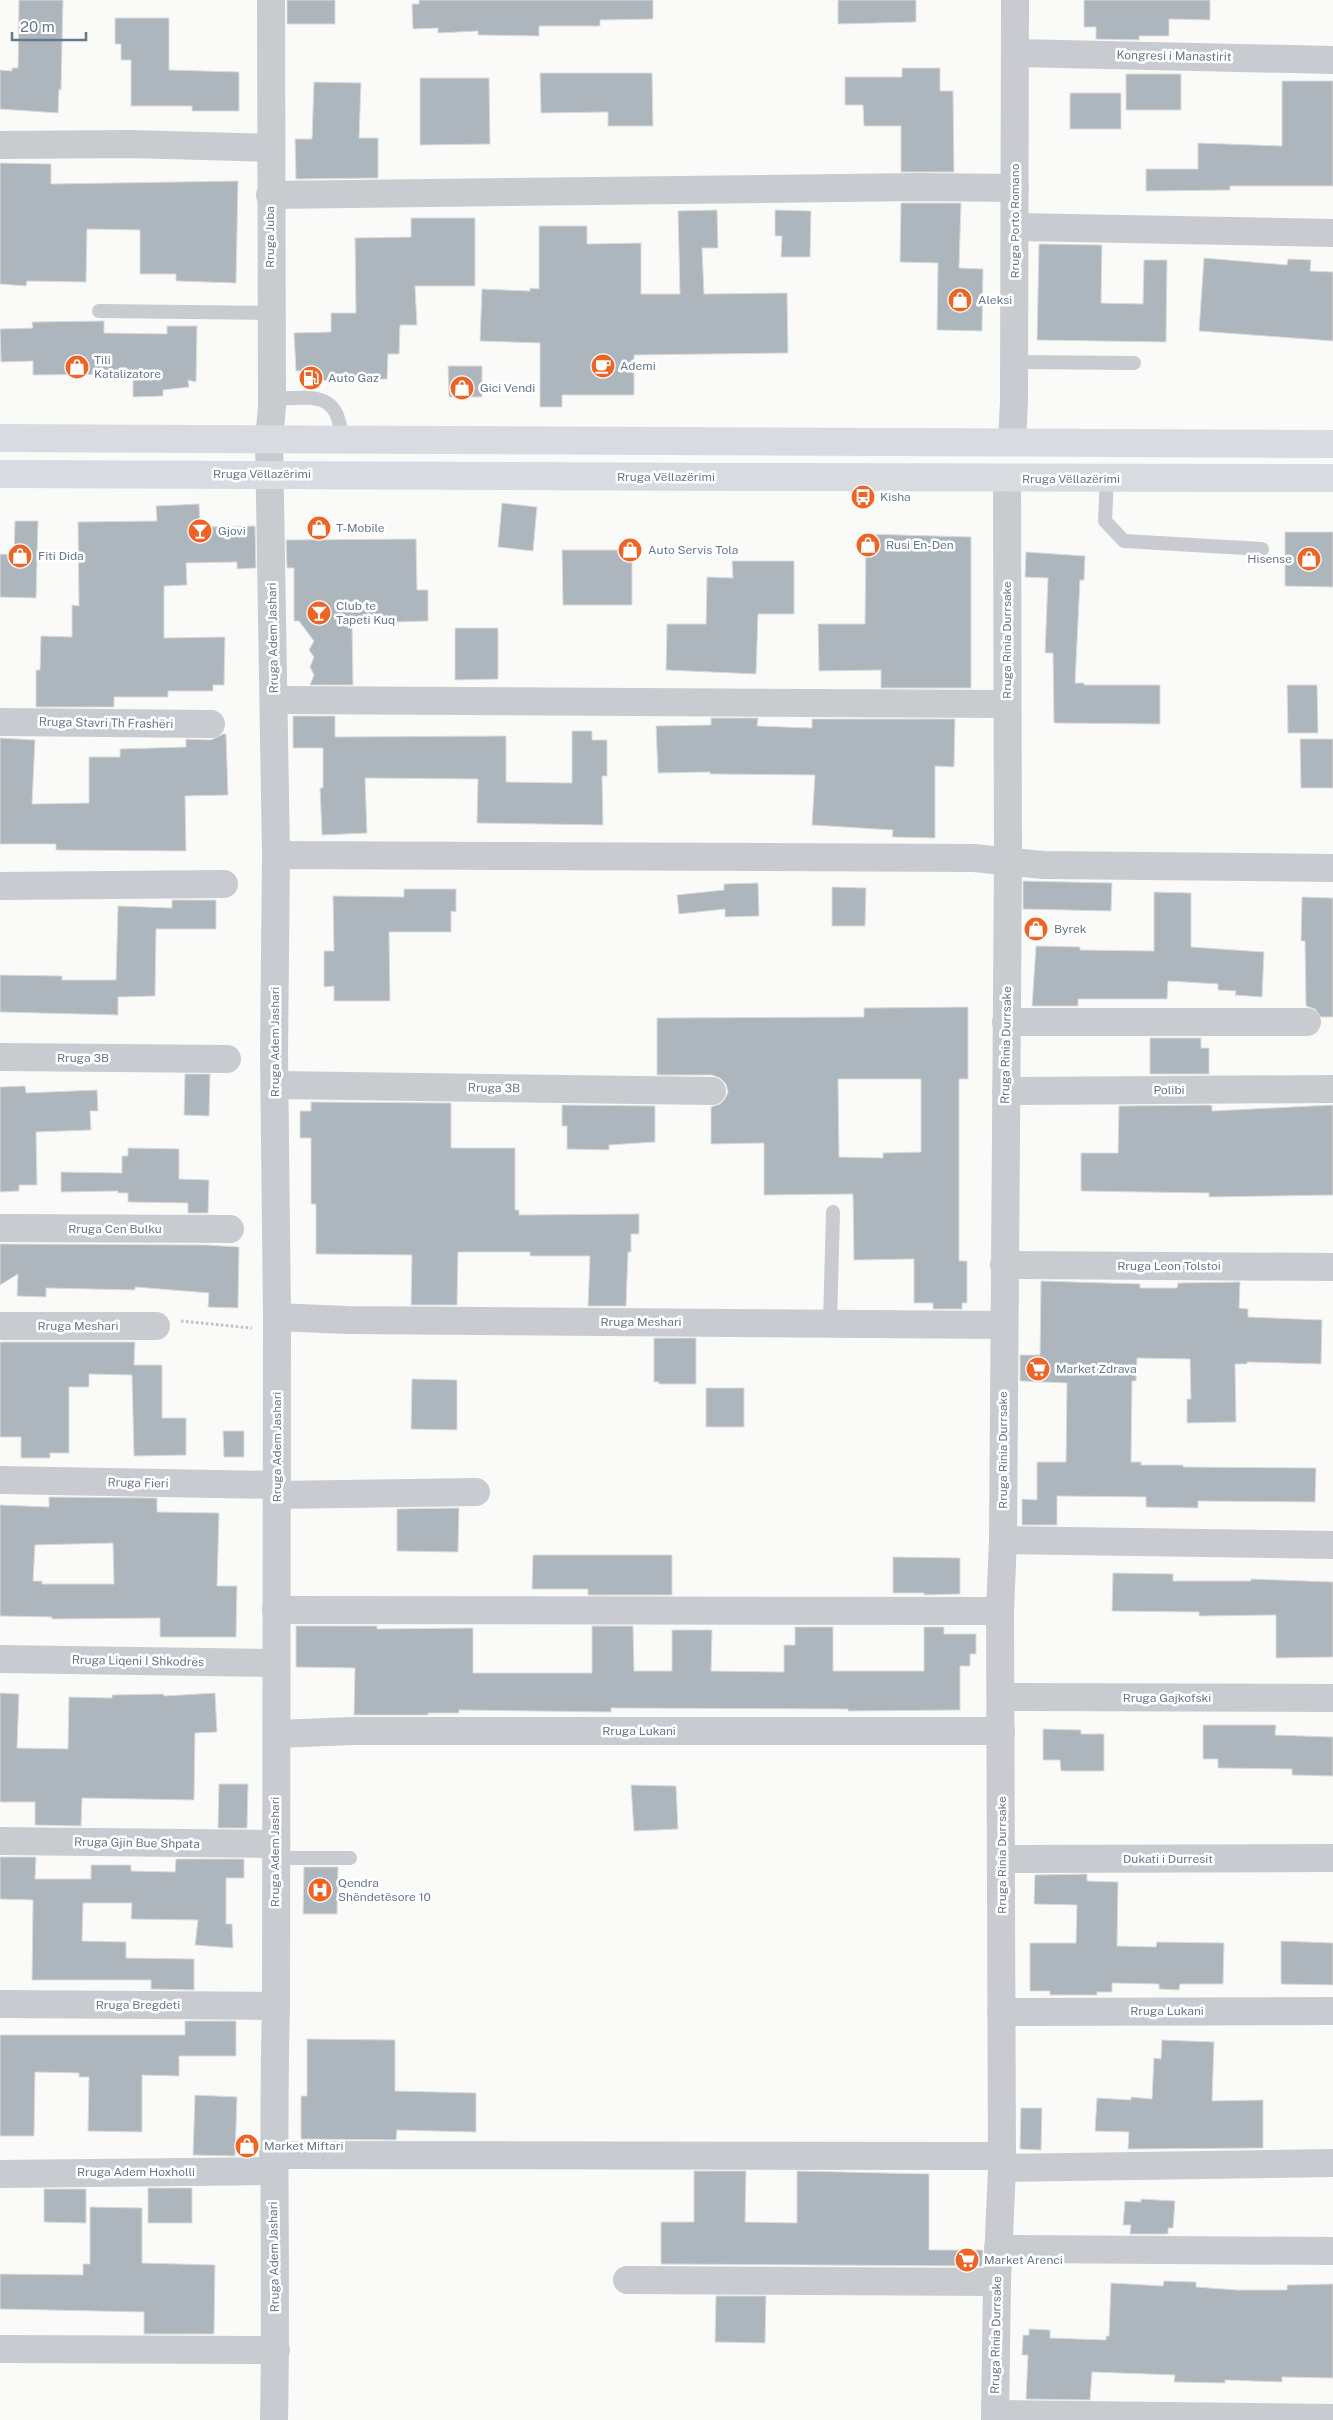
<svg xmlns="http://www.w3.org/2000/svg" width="1333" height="2420" font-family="'Public Sans',sans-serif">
	<rect width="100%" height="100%" fill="#fafaf8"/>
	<g fill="#aeb6bd" stroke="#dcdcda" fill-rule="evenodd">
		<path d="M19,0H63L61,90L59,89L58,113L0,109V70L12,71V68H18Z"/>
		<rect x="287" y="0" width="48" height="24"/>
		<path d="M419,0H653V19L600,20V26H539V36L478,35V31L438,33V28L413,29L412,4H419Z"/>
		<path d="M838,0H916V22L838,24Z"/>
		<path d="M1084,0H1210V20L1169,19V36H1139V40L1096,39V27H1084Z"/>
		<path d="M115,18H169V70L239,72V111H192V106H131V60H121V44H115Z"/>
		<path d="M902,68H940V91H953L954,172H901V126H864L863,105H845V77H902Z"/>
		<path d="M540,73H652L653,126H608V112L541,113Z"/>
		<rect x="1126" y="74" width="55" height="36"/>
		<path d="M420,78H489L490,144L420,145Z"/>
		<path d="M1282,81H1333V186H1230V190L1146,191V169H1198V143L1282,146Z"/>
		<path d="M314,82L361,83L359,138H378V178L296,179L295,139H312Z"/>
		<rect x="1070" y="93" width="51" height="36"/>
		<path d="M0,163L51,164V184L238,181L236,283L176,281V274H140V230L87,229L86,282L27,281L26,286L0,284Z"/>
		<path d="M901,203H961L959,268L983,269L982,331L937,330L938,263L900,262Z"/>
		<path d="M717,210L718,248H702L704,294L787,293L788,353L634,355V395H562V407H540V343L480,341L482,289L530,291V288L539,289V226H587V244L641,243V294H680L678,211Z"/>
		<path d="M775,210L811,211L810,257H781L782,236H775Z"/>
		<path d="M411,218H475V286H415L417,325H400L399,354H388L387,379L304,381V371H296L294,333L331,332V313H356L355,238L411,237Z"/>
		<path d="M1039,244L1102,245L1101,303L1143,304L1144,260H1167L1166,342L1037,340Z"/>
		<path d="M1204,258L1287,265L1288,259L1311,260L1310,271L1333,272V341L1199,331Z"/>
		<path d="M104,321V333L167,334V326H197L196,382L188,380L189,387L163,390V396L133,397V374L33,375V361L1,362L0,329L33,328L32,322Z"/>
		<path d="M448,366H482V397H449Z"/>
		<path d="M502,503L537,507L533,551L498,547Z"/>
		<path d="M199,504L200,523L204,522V527L255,526L256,568L237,569V562L186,563L187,585L164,586V638L225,637L224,685H213V691H168V697H114V707H36V670H40L41,636L72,637V605L79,606L78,522L157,521L156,506Z"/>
		<path d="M15,521H38L36,598L0,597V554L14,555Z"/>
		<path d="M1285,532H1333V587L1285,586Z"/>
		<path d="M866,534L971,537V688H881V670L819,671L818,624H865Z"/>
		<path d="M416,539L417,590H428V621L397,622V624L352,623L353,685H310L314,675L310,667L314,657L309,650L314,641L299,621H294V568H287L286,540Z"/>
		<path d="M562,550H632V605H563Z"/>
		<path d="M1026,552L1085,556L1084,580H1080L1075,683H1084V685H1160V724L1054,723L1053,653H1045L1048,578L1025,577Z"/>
		<path d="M732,561H794V614H758L756,674L666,670L667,624H706L707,577L733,578Z"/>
		<path d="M455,628H498V679L455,680Z"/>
		<path d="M1287,685H1317L1318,733H1288Z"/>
		<path d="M293,716H335V737L506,736V782L572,783V731H592V740H607V776H602L603,825L477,823L478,779L365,778L367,833L322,835L320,788H323V748H293Z"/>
		<path d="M711,718H758L757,726L812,728V719H955L954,767L935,766V838L892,837L893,830L812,825L815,775L710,774V772L658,773L656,726L711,725Z"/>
		<path d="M223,734H226L228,795L185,796L186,851L56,850V844H0V738L35,740L32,804L89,803V757H120V749L186,747V739L211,740Z"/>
		<path d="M1300,739H1333V788H1301Z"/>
		<path d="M1023,881L1112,883L1111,911L1023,909Z"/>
		<path d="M758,883L759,916L725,917V909L679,914L677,895L724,890V884Z"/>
		<path d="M832,887L866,888L865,926H832Z"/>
		<path d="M404,889H456V912L451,911V932H389L390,1001H334V986L324,987V951H334L333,896L404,897Z"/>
		<path d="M1154,892L1191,893V947L1264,952L1262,997L1235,995L1236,991L1218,990V984L1168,981L1167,999H1078V1006H1032L1036,946L1080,947V950L1154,951Z"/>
		<path d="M1302,897L1333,898V1017H1321L1315,1009L1306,1006L1305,941H1301Z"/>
		<path d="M172,900H216V929H156L155,996L118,997V1015L0,1012V975L62,976V980H116L118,906L172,908Z"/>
		<path d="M968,1007V1079H959V1261H967V1303H962V1309H933V1303H914V1259L854,1260L853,1194L764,1195V1143L711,1144V1107L720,1104L725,1099L728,1092L726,1084L720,1078L712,1075H657V1018L864,1017V1008ZM838,1079H921V1152L883,1153V1158L839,1157Z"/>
		<path d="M1150,1038H1201V1048H1209V1074H1150Z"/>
		<path d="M185,1074H210L209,1116L184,1115Z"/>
		<path d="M25,1086L26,1093L97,1090L98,1111H90L91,1130L36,1132L37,1185H19V1191L0,1192V1087Z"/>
		<path d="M311,1102L451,1103V1148H515V1210H519V1215L639,1214V1234H631V1252H628L626,1306H588L590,1256H530V1252H458L457,1305H411L412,1255L316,1254V1204H311V1138H300V1111H311Z"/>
		<path d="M562,1105L655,1106V1142L609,1145V1150L567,1149V1126H562Z"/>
		<path d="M1209,1105L1212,1106V1111L1333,1105V1195L1209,1197V1193L1081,1191V1153H1118L1119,1106Z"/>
		<path d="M128,1148L179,1149V1179L209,1180L208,1213H188V1203L128,1202V1193H118V1191L61,1192V1172L122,1173V1156H128Z"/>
		<path d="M0,1244L207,1245L239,1247L238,1308L208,1307L209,1293L135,1287V1290L46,1288V1297L17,1296L18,1274L0,1285Z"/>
		<path d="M1041,1281L1140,1284V1288H1177L1178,1283L1240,1282L1239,1308L1248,1309V1317L1322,1320L1321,1364L1247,1362V1364H1235L1236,1422L1187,1423V1399H1191L1190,1359L1137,1358L1136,1381H1132L1131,1462H1141V1465H1183V1467L1316,1468L1315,1502L1198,1501V1508L1146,1507V1497L1057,1496V1525H1022V1499L1037,1500V1462H1066L1067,1383L1020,1381V1355H1040Z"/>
		<path d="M654,1338H696V1384H659V1382H654Z"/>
		<path d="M0,1342H135L134,1365H162V1418H186V1455L134,1456L132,1375L89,1374V1387H69V1453H50V1458H21V1437H0Z"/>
		<path d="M412,1379L457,1380V1430L411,1429Z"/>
		<rect x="706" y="1388" width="38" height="39"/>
		<path d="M223,1431H244V1457H224Z"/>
		<path d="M49,1497L157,1498V1512L219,1513L217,1586H237L236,1637H160V1618L52,1619V1617L0,1616V1505L49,1507ZM113,1543L114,1584H42V1581H33L35,1545Z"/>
		<path d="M459,1508L458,1552L397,1551V1509Z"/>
		<path d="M533,1555H672V1595H588V1589H532Z"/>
		<path d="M893,1557L960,1558V1594L924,1595V1593H893Z"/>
		<path d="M1113,1573L1173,1574V1581H1251V1579L1333,1582V1657L1276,1658V1615L1199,1616V1612L1112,1611Z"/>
		<path d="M296,1626H377V1629L473,1628V1673H592V1626H633L634,1671H672V1630H712L711,1671L784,1672V1645H795V1627H833V1671H924V1627H944V1634H976V1654H970V1666H960V1710L848,1711V1709L611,1708V1712L459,1710V1713H428V1715H354L355,1668L296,1667Z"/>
		<path d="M0,1693L19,1694L17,1748L68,1749L69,1697L112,1698V1695L163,1694L164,1696L215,1693L217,1732L195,1733L194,1800L82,1798L81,1826L35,1825V1802H0Z"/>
		<path d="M1203,1725H1276L1275,1735L1333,1737V1776L1292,1775V1769L1218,1768V1759H1203Z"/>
		<path d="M1043,1729L1081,1730V1734H1104V1771H1061L1060,1760H1043Z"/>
		<path d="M219,1784H248L247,1828H218Z"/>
		<path d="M631,1785L676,1786L678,1829L634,1831Z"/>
		<path d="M0,1857H36L35,1879H91V1865H131V1871L175,1872L176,1859H244V1878H226V1924H232L233,1948L195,1945L198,1920L131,1919L132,1903H83L82,1941L126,1942V1958L194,1959V1990L151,1989V1980H32L33,1900L0,1899Z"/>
		<path d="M304,1867H338L337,1914H303Z"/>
		<path d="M1087,1874V1881L1118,1882L1117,1946L1156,1947L1157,1942L1224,1943L1223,1984H1180L1179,1990L1159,1989V1984L1112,1983V1992H1097V1995H1050V1991H1030V1943H1076L1077,1905L1034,1904L1035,1875Z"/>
		<path d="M1281,1941L1333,1943V1985L1281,1984Z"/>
		<path d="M185,2021H236V2056H179V2076L142,2075V2132L88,2131L89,2077H79V2073L35,2072L34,2136H0V2035H185Z"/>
		<path d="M307,2039L395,2040V2091L476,2093V2132L397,2130L396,2140L301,2139V2096H307Z"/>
		<path d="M1162,2040L1214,2042L1212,2101L1263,2100V2148L1128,2149L1129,2132L1095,2131L1097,2098L1131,2100V2097L1152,2099L1154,2058L1161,2059Z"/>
		<path d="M195,2095L237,2097L235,2156L193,2155Z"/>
		<path d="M1021,2108H1042L1041,2150L1020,2149Z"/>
		<path d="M694,2171H746L745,2222L797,2223V2171L929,2174V2250H983L982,2266L661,2264V2222H694Z"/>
		<rect x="148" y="2188" width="44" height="35"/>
		<path d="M44,2189H86V2223L44,2222Z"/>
		<path d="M1141,2199L1175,2201L1173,2228H1168V2234H1130L1131,2225H1123L1125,2201L1141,2202Z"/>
		<path d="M90,2207L142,2208V2263L215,2265L214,2334H144V2312L0,2309V2274L83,2275V2264H90Z"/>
		<path d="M1164,2281L1196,2282V2287L1237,2290H1287V2285L1333,2284V2378L1282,2377V2382L1225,2380V2383L1174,2382L1175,2375L1092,2372L1090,2400L1026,2399L1028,2355H1022L1023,2335H1029V2329L1050,2330V2338L1106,2340V2336H1109L1111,2283L1163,2286Z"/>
		<path d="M716,2296H766L765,2343L715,2342Z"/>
	</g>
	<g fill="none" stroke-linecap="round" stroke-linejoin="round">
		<path stroke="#bfc2c5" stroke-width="3" stroke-dasharray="2.5 2.5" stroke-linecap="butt" d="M181,1321L252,1328"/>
		<g stroke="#c8cbd0" stroke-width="14">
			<path d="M99,311L270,313"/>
			<path d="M1014,362L1134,363"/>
			<path d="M271,399C309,398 340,389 341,438"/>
			<path d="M1107,479L1105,521L1124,541L1262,549"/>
			<path d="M830,1323L833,1212"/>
			<path d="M275,1858H350"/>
		</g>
		<g stroke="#c8cbd0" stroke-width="28">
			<path d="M1015,53L1333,60"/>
			<path d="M0,145L130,144L270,148"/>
			<path d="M270,195L919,187L1015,188"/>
			<path d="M1015,227L1333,233"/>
			<path d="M275,700L1007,704"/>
			<path d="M0,722L211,724"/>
			<path d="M276,855L974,858L1043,865L1333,868"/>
			<path d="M0,886L224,884"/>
			<path d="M1006,1022H1307"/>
			<path d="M0,1057L227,1059"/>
			<path d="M275,1085L712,1091"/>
			<path d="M1006,1091L1333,1089"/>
			<path d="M0,1228L230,1229"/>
			<path d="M1004,1265L1333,1267"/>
			<path d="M277,1317L346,1320L1004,1325"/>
			<path d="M0,1326H156"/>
			<path d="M0,1480L276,1485"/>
			<path d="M277,1495L476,1492"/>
			<path d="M1003,1540L1333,1545"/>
			<path d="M276,1610L1000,1611"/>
			<path d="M0,1659L276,1663"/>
			<path d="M1001,1697L1333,1698"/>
			<path d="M277,1734L352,1731H1001"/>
			<path d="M0,1841L274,1844"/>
			<path d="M1002,1859L1333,1858"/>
			<path d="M0,2004L276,2006"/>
			<path d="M1001,2012L1333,2011"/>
			<path d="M273,2155L1002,2156"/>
			<path d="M1002,2168L1333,2163"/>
			<path d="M0,2174L273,2171"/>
			<path d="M998,2249L1333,2251"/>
			<path d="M627,2280L997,2282"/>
			<path d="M0,2349L276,2350"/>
			<path d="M995,2414L1333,2418"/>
			<path d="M995,2420L997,2282L1002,2168L1000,1611L1003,1540L1008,862L1007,479"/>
		</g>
		<g stroke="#c8cbd0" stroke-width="28">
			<path d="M271,0L272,407L269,439L276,855L274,1053L277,1317L276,2006C272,2144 277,2282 274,2420"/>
			<path d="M1012,442L1014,401L1015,0"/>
		</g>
		<g stroke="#d8dce0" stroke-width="28">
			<path d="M0,438L1333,444"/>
			<path d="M0,474C444,474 889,480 1333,478"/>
		</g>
	</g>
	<defs>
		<symbol id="shop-disc" viewBox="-11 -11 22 22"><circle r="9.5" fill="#ee6424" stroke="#fff"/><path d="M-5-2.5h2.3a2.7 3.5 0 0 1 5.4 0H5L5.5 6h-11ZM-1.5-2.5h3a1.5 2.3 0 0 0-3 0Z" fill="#fff"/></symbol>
		<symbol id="cafe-disc" viewBox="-11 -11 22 22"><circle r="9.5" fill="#ee6424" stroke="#fff"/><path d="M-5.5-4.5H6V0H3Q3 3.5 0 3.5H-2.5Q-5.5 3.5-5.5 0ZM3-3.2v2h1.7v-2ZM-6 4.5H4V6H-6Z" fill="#fff"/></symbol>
		<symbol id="fuel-disc" viewBox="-11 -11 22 22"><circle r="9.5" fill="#ee6424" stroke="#fff"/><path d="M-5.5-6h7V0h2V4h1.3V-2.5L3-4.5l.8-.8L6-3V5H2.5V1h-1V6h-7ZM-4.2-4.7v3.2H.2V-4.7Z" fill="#fff"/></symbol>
		<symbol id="bus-disc" viewBox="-11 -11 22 22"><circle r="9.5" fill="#ee6424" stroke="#fff"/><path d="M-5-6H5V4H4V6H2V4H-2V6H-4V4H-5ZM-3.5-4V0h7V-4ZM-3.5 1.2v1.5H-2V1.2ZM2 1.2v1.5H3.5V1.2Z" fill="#fff"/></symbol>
		<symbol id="bar-disc" viewBox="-11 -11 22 22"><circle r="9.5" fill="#ee6424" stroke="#fff"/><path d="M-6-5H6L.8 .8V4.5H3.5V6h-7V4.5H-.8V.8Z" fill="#fff"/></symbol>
		<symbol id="supermarket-disc" viewBox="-11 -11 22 22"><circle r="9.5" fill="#ee6424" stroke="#fff"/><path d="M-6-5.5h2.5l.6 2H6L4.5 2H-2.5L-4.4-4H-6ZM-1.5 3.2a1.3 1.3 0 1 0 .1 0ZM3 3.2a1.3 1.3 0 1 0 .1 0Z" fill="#fff"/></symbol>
		<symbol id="hospital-disc" viewBox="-11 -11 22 22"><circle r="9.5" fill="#ee6424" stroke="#fff"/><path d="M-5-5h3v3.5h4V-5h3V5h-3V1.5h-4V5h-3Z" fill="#fff"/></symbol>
	</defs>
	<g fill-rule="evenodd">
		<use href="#shop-disc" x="946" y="286" width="28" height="28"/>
		<use href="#cafe-disc" x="589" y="352" width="28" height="28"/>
		<use href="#shop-disc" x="63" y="353" width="28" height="28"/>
		<use href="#fuel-disc" x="297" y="364" width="28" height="28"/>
		<use href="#shop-disc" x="448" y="374" width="28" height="28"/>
		<use href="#bus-disc" x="849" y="483" width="28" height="28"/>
		<use href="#shop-disc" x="305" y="514" width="28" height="28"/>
		<use href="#bar-disc" x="186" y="517" width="28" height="28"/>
		<use href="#shop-disc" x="854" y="531" width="28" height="28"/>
		<use href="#shop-disc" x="616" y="536" width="28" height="28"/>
		<use href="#shop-disc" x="6" y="542" width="28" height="28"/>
		<use href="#shop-disc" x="1295" y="545" width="28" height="28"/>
		<use href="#bar-disc" x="305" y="599" width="28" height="28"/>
		<use href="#shop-disc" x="1022" y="915" width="28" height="28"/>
		<use href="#supermarket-disc" x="1024" y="1355" width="28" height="28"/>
		<use href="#hospital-disc" x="306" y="1876" width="28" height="28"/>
		<use href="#shop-disc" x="233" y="2132" width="28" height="28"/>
		<use href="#supermarket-disc" x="953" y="2246" width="28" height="28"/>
	</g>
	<g text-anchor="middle" stroke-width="5" stroke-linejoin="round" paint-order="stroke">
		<g font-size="12" fill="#67788b" stroke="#fff">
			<text transform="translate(1174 56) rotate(1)" y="4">Kongresi i Manastirit</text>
			<text transform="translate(1015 221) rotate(-90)" y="4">Rruga Porto Romano</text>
			<text transform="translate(270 237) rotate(-90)" y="4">Rruga Juba</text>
			<text x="262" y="478">Rruga Vëllazërimi</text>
			<text x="666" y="481">Rruga Vëllazërimi</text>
			<text x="1071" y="483">Rruga Vëllazërimi</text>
			<text transform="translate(273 638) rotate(-91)" y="4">Rruga Adem Jashari</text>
			<text transform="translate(1007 640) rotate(-90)" y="4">Rruga Rinia Durrsake</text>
			<text transform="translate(106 723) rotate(1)" y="4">Rruga Stavri Th Frashëri</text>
			<text transform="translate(275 1042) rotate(-90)" y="4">Rruga Adem Jashari</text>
			<text transform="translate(1006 1045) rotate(-89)" y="4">Rruga Rinia Durrsake</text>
			<text x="83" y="1062">Rruga 3B</text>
			<text transform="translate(494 1088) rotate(1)" y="4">Rruga 3B</text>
			<text x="1169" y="1094">Polibi</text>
			<text x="115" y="1233">Rruga Cen Bulku</text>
			<text x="1169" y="1270">Rruga Leon Tolstoi</text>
			<text x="641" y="1326">Rruga Meshari</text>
			<text x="78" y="1330">Rruga Meshari</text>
			<text transform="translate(277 1447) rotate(-90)" y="4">Rruga Adem Jashari</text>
			<text transform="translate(1003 1450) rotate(-90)" y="4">Rruga Rinia Durrsake</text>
			<text transform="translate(138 1483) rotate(1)" y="4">Rruga Fieri</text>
			<text transform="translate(138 1661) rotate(1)" y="4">Rruga Liqeni I Shkodrës</text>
			<text x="1167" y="1702">Rruga Gajkofski</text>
			<text x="639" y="1735">Rruga Lukani</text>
			<text transform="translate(137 1843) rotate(1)" y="4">Rruga Gjin Bue Shpata</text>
			<text transform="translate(275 1852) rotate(-90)" y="4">Rruga Adem Jashari</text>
			<text transform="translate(1002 1855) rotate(-90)" y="4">Rruga Rinia Durrsake</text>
			<text x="1168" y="1863">Dukati i Durresit</text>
			<text x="138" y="2009">Rruga Bregdeti</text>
			<text x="1167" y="2015">Rruga Lukani</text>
			<text x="136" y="2176">Rruga Adem Hoxholli</text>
			<text transform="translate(274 2257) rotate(-91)" y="4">Rruga Adem Jashari</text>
			<text transform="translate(996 2335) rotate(-89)" y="4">Rruga Rinia Durrsake</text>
		</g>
		<g font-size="12" fill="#67788b" stroke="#fff" text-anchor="start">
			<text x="978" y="304">Aleksi</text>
			<text x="94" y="364">Tili<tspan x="94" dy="14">Katalizatore</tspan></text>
			<text x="620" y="370">Ademi</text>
			<text x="328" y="382">Auto Gaz</text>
			<text x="480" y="392">Gici Vendi</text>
			<text x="880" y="501">Kisha</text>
			<text x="336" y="532">T-Mobile</text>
			<text x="218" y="535">Gjovi</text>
			<text x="886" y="549">Rusi En-Den</text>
			<text x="648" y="554">Auto Servis Tola</text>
			<text x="38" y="560">Fiti Dida</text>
			<text x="1292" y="563" text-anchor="end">Hisense</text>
			<text x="336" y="610">Club te<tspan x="336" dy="14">Tapeti Kuq</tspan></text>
			<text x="1054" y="933">Byrek</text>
			<text x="1056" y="1373">Market Zdrava</text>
			<text x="338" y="1887">Qendra<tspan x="338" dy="14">Shëndetësore 10</tspan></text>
			<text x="264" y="2150">Market Miftari</text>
			<text x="984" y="2264">Market Arenci</text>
		</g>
	</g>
	<path d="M12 32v8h74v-8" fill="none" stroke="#67788b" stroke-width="2.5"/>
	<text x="20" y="32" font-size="15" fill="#67788b" stroke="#ffffff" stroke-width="4" paint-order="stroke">20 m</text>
</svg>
